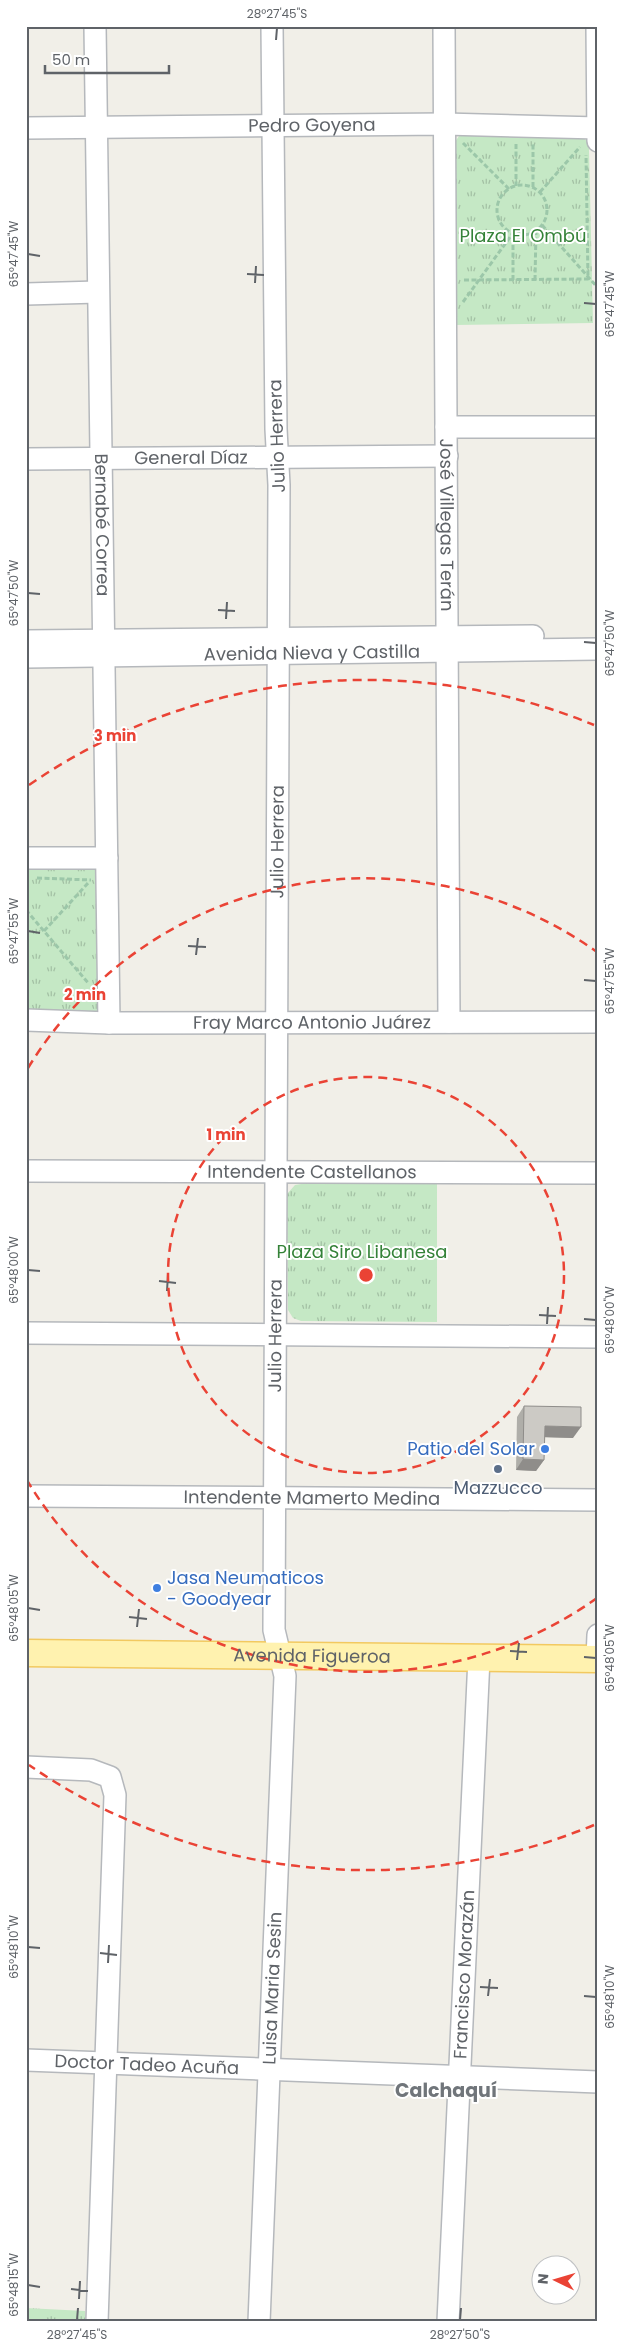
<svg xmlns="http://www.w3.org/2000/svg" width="624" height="2348" font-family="Poppins,sans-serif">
	<defs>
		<pattern id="park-tufts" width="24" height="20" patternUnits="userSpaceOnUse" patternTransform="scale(1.25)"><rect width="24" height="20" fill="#c5e8c5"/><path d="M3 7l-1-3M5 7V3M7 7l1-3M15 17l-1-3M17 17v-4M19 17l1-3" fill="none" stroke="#a3c0a4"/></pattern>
	</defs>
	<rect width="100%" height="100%" fill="#f1efe8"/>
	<g fill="url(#park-tufts)">
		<path d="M466,134L580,136L587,141L589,149L593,323L455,325L453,145L459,136Z"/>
		<path d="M26,866L92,867L97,870L101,1005L94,1015L26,1013Z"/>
		<path d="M307,1183L437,1184V1322L301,1321L293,1318L288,1310L287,1194L295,1185Z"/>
		<path d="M26,2308L85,2311V2322H26Z"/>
	</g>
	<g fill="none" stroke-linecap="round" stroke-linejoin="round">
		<defs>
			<g id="minor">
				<path id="s1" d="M95,26L109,1023"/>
				<path id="s2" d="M444,26L449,1022"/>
				<path d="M597,26L598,141"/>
				<path id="s3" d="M26,128L445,124L598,128"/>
				<path d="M26,294L98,292"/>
				<path d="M446,427H598"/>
				<path id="s4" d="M26,459L447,456"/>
				<path d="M26,641L533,636"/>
				<path id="s5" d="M26,657L598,649"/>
				<path d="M26,858H107"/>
				<path id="s6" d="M26,1020L109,1023L598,1022"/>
				<path id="s7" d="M26,1171L598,1173"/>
				<path d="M26,1333L598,1337"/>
				<path id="s8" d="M26,1496L598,1500"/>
				<path d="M597,1659L598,1635"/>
				<path d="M26,1767L91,1770L110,1777L115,1795L97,2322"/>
				<path id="s9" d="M26,2060L598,2082"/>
				<path id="s10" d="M259,2322L285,1676L274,1630L279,485L276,429L272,26"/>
				<path id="s11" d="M448,2322L479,1658"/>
			</g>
			<g id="major">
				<path id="s12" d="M26,1653L598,1659"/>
			</g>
		</defs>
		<use href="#minor" stroke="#b5b8bc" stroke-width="24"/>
		<use href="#major" stroke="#f2c960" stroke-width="29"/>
		<g stroke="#9cc7a9" stroke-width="3" stroke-dasharray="5 2.5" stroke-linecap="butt">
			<path d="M463,143L509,189"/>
			<path d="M516,144V186"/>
			<circle cx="522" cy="210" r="25"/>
			<path d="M533,187V143"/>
			<path d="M540,192L580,147"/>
			<path d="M542,225L598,288"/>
			<path d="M464,280L588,279L586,155"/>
			<path d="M513,280V234"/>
			<path d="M535,280L536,231"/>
			<path d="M463,302L513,233"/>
			<path d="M37,878L91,880"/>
			<path d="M26,910L89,984"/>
			<path d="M44,931L89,882"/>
		</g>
		<use href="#minor" stroke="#fff" stroke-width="21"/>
		<use href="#major" stroke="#fff2af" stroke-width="26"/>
	</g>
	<path fill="#afaea9" d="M524,1406L573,1438L545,1437L544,1460L536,1471L516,1470L517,1417Z"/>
	<g fill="#8f8d8a">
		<path d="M545,1426L581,1427L573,1438L537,1437Z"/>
		<path d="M523,1459L544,1460L536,1471L516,1470Z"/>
	</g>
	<path fill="#cccac5" stroke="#8f8d8a" d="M524,1406L581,1407V1427L545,1426L544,1460L523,1459Z"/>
	<path fill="none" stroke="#5f6368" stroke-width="2" d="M276,40L277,28M28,254L40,256M247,274L264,275M255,283L256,266M584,303L596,304M28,593L40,594M218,610L235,611M226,619L227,602M584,642L596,643M28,931L40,933M188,946L206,947M196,955L198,938M584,980L596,981M28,1270L40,1271M159,1281L176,1283M167,1291L168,1274M539,1315L556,1316M584,1319L596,1320M547,1324L548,1307M28,1608L40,1610M129,1617L147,1619M137,1627L139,1609M510,1651L527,1652M584,1657L596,1658M517,1660L519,1643M28,1947L40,1948M100,1953L117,1955M108,1963L109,1945M480,1987L498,1988M488,1996L490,1979M584,1996L596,1997M28,2285L40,2287M71,2289L88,2291M79,2299L80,2281M77,2320L78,2308M460,2320L461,2308"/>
	<g fill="none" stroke="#ea4335" stroke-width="2.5" stroke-dasharray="9 6">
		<circle cx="366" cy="1275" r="198"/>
		<path d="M597 1598A397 397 0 0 1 28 1482M28 1068A397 397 0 0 1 597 952"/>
		<path d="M594 1825A595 595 0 0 1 29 1765M29 785A595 595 0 0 1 594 725"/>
	</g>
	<g fill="#3f7fe0" stroke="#fff" stroke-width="2">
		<circle cx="545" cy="1449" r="5"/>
		<circle cx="157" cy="1588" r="5"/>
	</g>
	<circle fill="#5c6f8a" stroke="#fff" stroke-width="2" cx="498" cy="1469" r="5"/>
	<g text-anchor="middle" stroke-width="4" stroke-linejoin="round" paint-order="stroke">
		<g font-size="18" fill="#5f6368" stroke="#fff">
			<text dy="6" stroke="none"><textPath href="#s3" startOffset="286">Pedro Goyena</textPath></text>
			<text transform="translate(277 436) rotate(-92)" y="6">Julio Herrera</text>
			<text dy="6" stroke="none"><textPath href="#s4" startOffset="165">General Díaz</textPath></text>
			<text dy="6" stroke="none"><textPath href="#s1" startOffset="499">Bernabé Correa</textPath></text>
			<text dy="6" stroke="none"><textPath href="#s2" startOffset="499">José Villegas Terán</textPath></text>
			<text dy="6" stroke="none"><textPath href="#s5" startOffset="286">Avenida Nieva y Castilla</textPath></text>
			<text dy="6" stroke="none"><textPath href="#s10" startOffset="1482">Julio Herrera</textPath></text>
			<text dy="6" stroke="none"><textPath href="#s6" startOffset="286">Fray Marco Antonio Juárez</textPath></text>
			<text dy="6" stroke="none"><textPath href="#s7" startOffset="286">Intendente Castellanos</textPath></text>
			<text dy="6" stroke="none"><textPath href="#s10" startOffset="988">Julio Herrera</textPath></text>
			<text dy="6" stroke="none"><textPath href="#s8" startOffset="286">Intendente Mamerto Medina</textPath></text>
			<text dy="6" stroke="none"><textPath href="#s12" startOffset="286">Avenida Figueroa</textPath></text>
			<text dy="6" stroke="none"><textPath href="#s11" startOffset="348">Francisco Morazán</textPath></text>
			<text dy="6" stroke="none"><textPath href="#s10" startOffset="334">Luisa Maria Sesin</textPath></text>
			<text dy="6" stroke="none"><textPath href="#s9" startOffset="121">Doctor Tadeo Acuña</textPath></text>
		</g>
		<g font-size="18" fill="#348238" stroke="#fff">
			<text x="523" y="242">Plaza El Ombú</text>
			<text x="362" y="1258">Plaza Siro Libanesa</text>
		</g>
		<g font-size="18" fill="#366cbe" stroke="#fff" text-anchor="end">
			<text x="535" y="1455">Patio del Solar</text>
			<text x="167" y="1584" text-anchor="start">Jasa Neumaticos<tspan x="167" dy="21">- Goodyear</tspan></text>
		</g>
		<g font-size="18" fill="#4e5e75" stroke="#fff">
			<text x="498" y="1494">Mazzucco</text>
		</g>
		<g font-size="19" font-weight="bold" fill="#70757a" stroke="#fff">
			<text x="446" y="2097">Calchaquí</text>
		</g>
	</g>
	<circle cx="366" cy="1275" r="8" fill="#ea4335" stroke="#fff" stroke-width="2.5"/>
	<g font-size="15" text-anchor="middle" font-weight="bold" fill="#ea4335" stroke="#fff" stroke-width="4" stroke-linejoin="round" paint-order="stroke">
		<text x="115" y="741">3 min</text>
		<text x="85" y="1000">2 min</text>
		<text x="226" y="1140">1 min</text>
	</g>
	<rect width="624" height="2348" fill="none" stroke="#ffffff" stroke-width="55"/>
	<g transform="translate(556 2280) rotate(275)"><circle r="24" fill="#ffffff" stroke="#bfc1c3"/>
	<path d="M0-4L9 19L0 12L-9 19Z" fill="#ea4335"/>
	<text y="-8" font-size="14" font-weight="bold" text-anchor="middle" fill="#5f6368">N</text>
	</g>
	<path d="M45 65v8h124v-8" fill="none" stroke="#5f6368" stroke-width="2.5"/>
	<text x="52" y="65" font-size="15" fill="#5f6368" stroke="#ffffff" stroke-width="4" paint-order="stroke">50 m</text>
	<rect x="28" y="28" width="568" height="2292" fill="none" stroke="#5f6368" stroke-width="2"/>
	<g font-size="12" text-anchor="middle" fill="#5f6368">
		<text x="277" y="18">28°27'45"S</text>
		<text transform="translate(14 254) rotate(-90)" y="4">65°47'45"W</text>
		<text transform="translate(610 304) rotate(-90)" y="4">65°47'45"W</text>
		<text transform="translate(14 593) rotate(-90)" y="4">65°47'50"W</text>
		<text transform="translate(610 643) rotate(-90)" y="4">65°47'50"W</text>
		<text transform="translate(14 931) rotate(-90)" y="4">65°47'55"W</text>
		<text transform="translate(610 981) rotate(-90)" y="4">65°47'55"W</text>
		<text transform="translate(14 1270) rotate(-90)" y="4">65°48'00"W</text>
		<text transform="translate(610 1320) rotate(-90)" y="4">65°48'00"W</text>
		<text transform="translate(14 1608) rotate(-90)" y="4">65°48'05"W</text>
		<text transform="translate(610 1658) rotate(-90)" y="4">65°48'05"W</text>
		<text transform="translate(14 1947) rotate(-90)" y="4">65°48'10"W</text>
		<text transform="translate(610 1997) rotate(-90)" y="4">65°48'10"W</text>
		<text transform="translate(14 2285) rotate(-90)" y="4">65°48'15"W</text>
		<text x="77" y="2339">28°27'45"S</text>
		<text x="460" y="2339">28°27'50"S</text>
	</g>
</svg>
